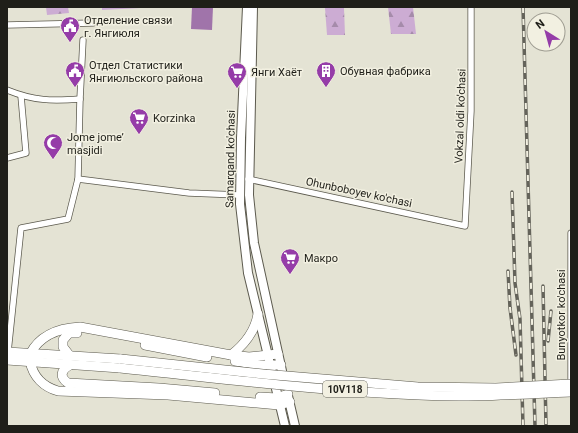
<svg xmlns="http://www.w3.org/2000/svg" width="578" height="433" font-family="Roboto,sans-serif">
	<defs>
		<pattern id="forest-firs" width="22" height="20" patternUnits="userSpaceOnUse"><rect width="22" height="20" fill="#ccacd3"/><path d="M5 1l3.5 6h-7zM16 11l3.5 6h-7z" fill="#a58baa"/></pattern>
	</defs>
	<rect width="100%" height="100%" fill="#e4e3d4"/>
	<g fill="url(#forest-firs)">
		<path d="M46,7H68L69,13L47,15Z"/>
		<path d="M102,7H160L102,10Z"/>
		<path d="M388,7H413L416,34H391Z"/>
		<path d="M325,8H344L345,35H327Z"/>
	</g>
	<path fill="#a074aa" d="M192,7H213L212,30L191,29Z"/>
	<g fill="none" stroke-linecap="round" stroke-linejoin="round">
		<defs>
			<g id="minor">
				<path d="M7,25L93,23"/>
				<path d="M7,90C34,101 52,101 80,99L78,179"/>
				<path d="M80,99L83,40"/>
				<path d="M7,158L26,153L21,96"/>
				<path d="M248,179L465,226L471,111V7"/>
				<path d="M8,352L21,228L68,219L78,179L189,193L239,195"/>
				<path d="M571,386V233"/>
			</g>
			<g id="secondary">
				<path d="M247,7L241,138L240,204L248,273L285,426"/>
				<path d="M253,7L249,195L254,243L284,380"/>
				<path d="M288,396L295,426"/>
			</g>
			<g id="primary">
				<path d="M145,345L207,357"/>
				<path d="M7,352L121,359"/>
				<path d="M30,354C40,335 60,328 80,327L231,355L249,357L278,354"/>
				<path d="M231,355C244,345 255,331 258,314"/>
				<path d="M70,356L63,347V340L69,333H77"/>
				<path d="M7,360L120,368"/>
				<path d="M30,361C33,377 44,387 58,391L168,395L279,405L290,402"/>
				<path d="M235,361L260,365H281"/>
				<path d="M70,365C61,370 59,377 68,383L159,388L215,393"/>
				<path d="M260,397L277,398L288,394"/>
			</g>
		</defs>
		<use href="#minor" stroke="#5c5a4e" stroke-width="7"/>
		<use href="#secondary" stroke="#5c5a4e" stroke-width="10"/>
		<use href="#primary" stroke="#5c5a4e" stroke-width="10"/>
		<use href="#minor" stroke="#fff" stroke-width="5.5"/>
		<use href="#secondary" stroke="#fff" stroke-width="8"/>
		<use href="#primary" stroke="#fff" stroke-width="9"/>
		<defs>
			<g id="rail">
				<path d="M523,7L535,426"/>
				<path d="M512,192L515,283L520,319L523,426"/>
				<path d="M508,271L510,308L516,355"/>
				<path d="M543,286L546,426"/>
				<path d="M548,341L551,311"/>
			</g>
		</defs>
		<use href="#rail" stroke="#64635a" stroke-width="3.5"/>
		<use href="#rail" stroke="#f2f0e1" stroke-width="2" stroke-dasharray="6" stroke-linecap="butt"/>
		<defs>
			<g id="primary-bridge">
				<path d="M121,359L263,374L418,387L496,388L571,384"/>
				<path d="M120,368C219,378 319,391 419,395C470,398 521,394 571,392"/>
			</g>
		</defs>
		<use href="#primary-bridge" stroke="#5c5a4e" stroke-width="10" stroke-linecap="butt"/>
		<use href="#primary-bridge" stroke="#fff" stroke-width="9"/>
	</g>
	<defs>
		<symbol id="civic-pin" viewBox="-11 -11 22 30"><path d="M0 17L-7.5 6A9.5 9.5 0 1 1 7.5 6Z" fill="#953ca8" stroke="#f2f0e1"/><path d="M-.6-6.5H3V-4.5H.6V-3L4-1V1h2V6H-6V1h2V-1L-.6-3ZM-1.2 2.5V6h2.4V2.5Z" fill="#fff"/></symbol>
		<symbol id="building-pin" viewBox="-11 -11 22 30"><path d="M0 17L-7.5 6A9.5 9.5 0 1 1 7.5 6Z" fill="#953ca8" stroke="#f2f0e1"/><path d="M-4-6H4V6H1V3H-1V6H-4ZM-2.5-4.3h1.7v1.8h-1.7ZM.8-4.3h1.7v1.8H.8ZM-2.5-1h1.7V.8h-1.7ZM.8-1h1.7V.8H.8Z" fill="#fff"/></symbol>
		<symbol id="supermarket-pin" viewBox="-11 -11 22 30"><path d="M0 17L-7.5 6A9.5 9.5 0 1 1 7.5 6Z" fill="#953ca8" stroke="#f2f0e1"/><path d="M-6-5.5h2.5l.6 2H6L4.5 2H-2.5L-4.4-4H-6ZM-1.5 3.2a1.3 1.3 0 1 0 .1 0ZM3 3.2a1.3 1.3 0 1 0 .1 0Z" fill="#fff"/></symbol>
		<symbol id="mosque-pin" viewBox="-11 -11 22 30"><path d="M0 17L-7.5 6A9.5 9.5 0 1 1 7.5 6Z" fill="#953ca8" stroke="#f2f0e1"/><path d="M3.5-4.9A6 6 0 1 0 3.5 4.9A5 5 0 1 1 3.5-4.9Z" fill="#fff"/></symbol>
	</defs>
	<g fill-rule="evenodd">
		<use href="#civic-pin" x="59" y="15" width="22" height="30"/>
		<use href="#civic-pin" x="64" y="60" width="22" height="30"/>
		<use href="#building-pin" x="315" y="60" width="22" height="30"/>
		<use href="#supermarket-pin" x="226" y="61" width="22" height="30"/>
		<use href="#supermarket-pin" x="128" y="107" width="22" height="30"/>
		<use href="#mosque-pin" x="42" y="132" width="22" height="30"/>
		<use href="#supermarket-pin" x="279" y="247" width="22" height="30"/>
	</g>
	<g text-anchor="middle" stroke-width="3" stroke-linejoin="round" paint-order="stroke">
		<rect fill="#f2f0e1" stroke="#5e5e55" stroke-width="1" x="323" y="381" width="44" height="16" rx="3"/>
		<g font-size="10" font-weight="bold" fill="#1f1f19">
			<text x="345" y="393">10V118</text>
		</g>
		<g font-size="11" fill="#1f1f19" stroke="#f2f0e1" text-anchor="start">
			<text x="84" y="24">Отделение связи<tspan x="84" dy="13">г. Янгиюля</tspan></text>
			<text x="89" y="69">Отдел Статистики<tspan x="89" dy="13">Янгиюльского района</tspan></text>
			<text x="340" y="75">Обувная фабрика</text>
			<text x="251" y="76">Янги Хаёт</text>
			<text x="153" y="122">Korzinka</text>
			<text x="67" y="141">Jome jome’<tspan x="67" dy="13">masjidi</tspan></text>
			<text x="304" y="262">Макро</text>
		</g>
		<g font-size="11" fill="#1f1f19" stroke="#f2f0e1">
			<text transform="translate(460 116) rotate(-88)" y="4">Vokzal oldi ko'chasi</text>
			<text transform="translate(230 159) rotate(-89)" y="4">Samarqand ko'chasi</text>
			<text transform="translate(359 192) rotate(12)" y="4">Ohunboboyev ko'chasi</text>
			<text transform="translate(561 315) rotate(-90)" y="4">Bunyotkor ko'chasi</text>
		</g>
	</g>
	<rect width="578" height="433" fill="none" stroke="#1f1f19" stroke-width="16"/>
	<g transform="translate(546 32) rotate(323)"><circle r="19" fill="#f2f0e1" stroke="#9e9c91"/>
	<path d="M0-3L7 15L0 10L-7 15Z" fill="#953ca8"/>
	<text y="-6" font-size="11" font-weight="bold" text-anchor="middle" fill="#1f1f19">N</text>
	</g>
</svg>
